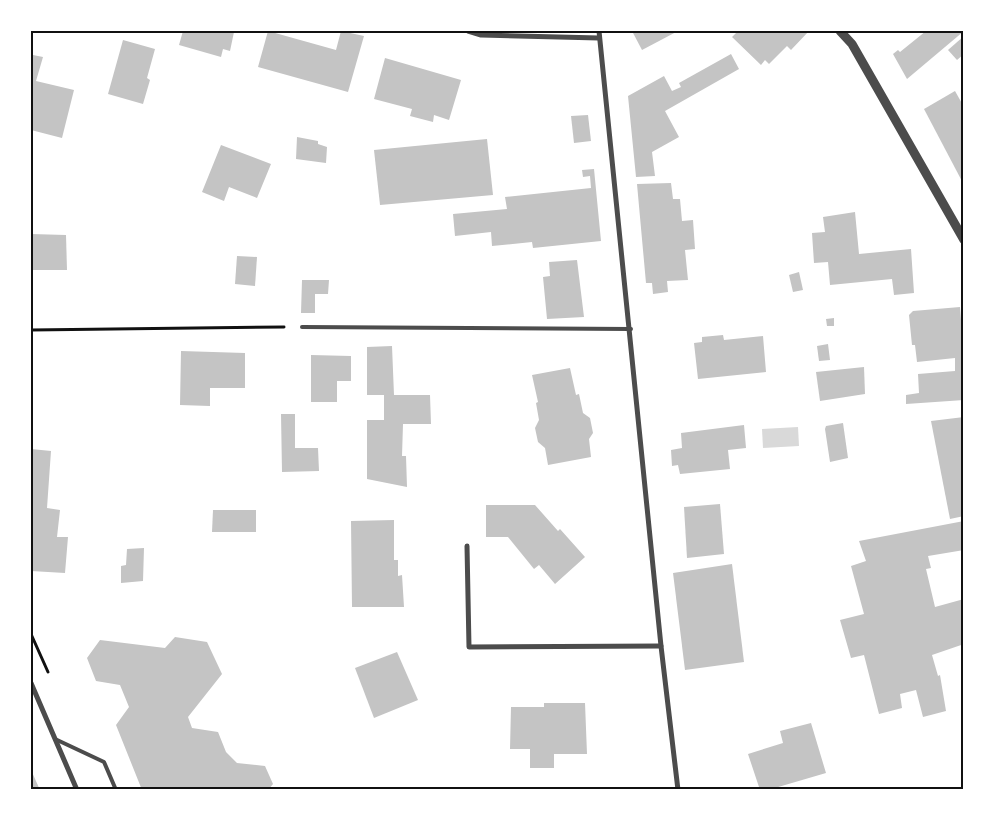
<svg xmlns="http://www.w3.org/2000/svg" width="995" height="821" font-family="'Archivo Narrow',sans-serif">
	<rect width="100%" height="100%" fill="#fff"/>
	<path fill="#d9d9d9" d="M798,427L799,446L763,448L762,429Z"/>
	<g fill="#c4c4c4">
		<path d="M183,31H230L234,32L230,51L223,49L221,57L179,45Z"/>
		<path d="M268,31L336,50L341,31L364,36L348,92L258,67Z"/>
		<path d="M632,31H678L642,50Z"/>
		<path d="M738,31H809L791,50L787,46L769,64L765,60L761,65L732,37Z"/>
		<path d="M926,31H964L907,79L893,54L898,50L900,52Z"/>
		<path d="M964,36V54L957,60L948,50Z"/>
		<path d="M123,40L155,49L147,78L150,80L143,104L108,94Z"/>
		<path d="M731,54L739,69L665,111L679,137L652,152L655,176L636,177L628,96L664,76L672,91L681,87L679,83Z"/>
		<path d="M33,55L43,57L36,81L74,90L62,138L31,130V63Z"/>
		<path d="M385,58L461,80L449,120L434,115L433,122L410,116L412,109L374,99Z"/>
		<path d="M955,91L964,107V185L924,109Z"/>
		<path d="M588,115L591,141L574,143L571,116Z"/>
		<path d="M297,137L318,141V144L327,147L326,163L296,159Z"/>
		<path d="M487,139L493,195L380,205L374,150Z"/>
		<path d="M221,145L271,164L257,198L229,187L224,201L202,192Z"/>
		<path d="M594,169L601,241L533,248L532,242L492,246L491,232L455,236L453,214L507,209L505,197L591,188L590,176L583,177L582,170Z"/>
		<path d="M671,183L673,199H680L682,221L693,220L695,249L685,250L688,280L667,281L668,292L653,294L652,283H646L637,184Z"/>
		<path d="M855,212L859,254L911,249L914,293L894,295L892,279L830,285L828,262L814,263L812,233L825,232L823,217Z"/>
		<path d="M31,234L66,235L67,270H31Z"/>
		<path d="M237,256L257,257L255,286L235,284Z"/>
		<path d="M577,260L584,317L547,319L543,277L550,276L549,262Z"/>
		<path d="M799,272L803,290L793,292L789,275Z"/>
		<path d="M302,280H329L328,294H315V313H301Z"/>
		<path d="M960,307L964,357V400L906,404V395L919,393L918,374L955,371V358L917,362L915,345H912L909,315L913,311Z"/>
		<path d="M834,318V326H827L826,319Z"/>
		<path d="M723,335L724,340L763,336L766,372L698,379L694,343L702,342V337Z"/>
		<path d="M828,344L830,360L819,361L817,346Z"/>
		<path d="M392,346L394,395H430L431,424H403L402,456H406L407,487L367,479V420H384V395H367V347Z"/>
		<path d="M181,351L245,353V388H210V406L180,405Z"/>
		<path d="M311,355L351,356V381H337V402H311Z"/>
		<path d="M864,367L865,394L820,401L816,372Z"/>
		<path d="M570,368L576,395L579,394L583,413L590,418L593,433L589,439L591,457L548,465L545,448L538,442L535,428L539,420L536,403L538,402L532,375Z"/>
		<path d="M281,414H295V448H318L319,471L282,472Z"/>
		<path d="M964,417V516L950,519L931,421Z"/>
		<path d="M843,423L848,458L830,462L825,429L826,426Z"/>
		<path d="M744,425L746,448L728,450L730,469L680,474L678,465L672,466L671,450L682,448L681,433Z"/>
		<path d="M31,449L51,451L47,508L60,510L57,537H68L65,573L31,571Z"/>
		<path d="M720,504L724,554L687,558L684,507Z"/>
		<path d="M486,505H535L558,531L560,529L585,557L555,584L539,565L534,569L508,537H486Z"/>
		<path d="M213,510H256V532H212Z"/>
		<path d="M394,520V560H398V576L402,575L404,607H352L351,521Z"/>
		<path d="M964,521V550L928,556L931,568L926,569L935,607L964,599V644L932,655L938,676L940,675L946,711L923,717L916,690L900,694L902,708L879,714L864,655L851,658L840,620L864,614L851,566L866,561L859,541Z"/>
		<path d="M144,548L143,581L121,583V566L126,565L127,549Z"/>
		<path d="M732,564L744,662L685,670L673,573Z"/>
		<path d="M175,637L207,642L222,674L188,717L192,728L218,732L226,752L237,763L265,766L273,784L268,790H142L116,725L129,707L120,685L96,681L87,658L100,640L165,648Z"/>
		<path d="M397,652L418,700L374,718L355,668Z"/>
		<path d="M544,703H585L587,754H554V768H530V749H510L511,707H544Z"/>
		<path d="M811,723L826,773L768,790H760L748,754L783,743L780,731Z"/>
		<path d="M31,770L40,790H31Z"/>
	</g>
	<g fill="none" stroke-linecap="round" stroke-linejoin="round">
		<g stroke="#111" stroke-width="3">
			<path d="M31,330L284,327"/>
			<path d="M31,634L48,672"/>
		</g>
		<g stroke="#4c4c4c" stroke-width="4">
			<path d="M302,327L631,329"/>
			<path d="M55,739L104,762L116,790"/>
		</g>
		<g stroke="#4c4c4c" stroke-width="5">
			<path d="M468,31L481,35L599,38"/>
			<path d="M599,31L661,646L678,790"/>
			<path d="M467,546L469,647L661,646"/>
			<path d="M31,683L77,790"/>
		</g>
		<path stroke="#4c4c4c" stroke-width="9" d="M840,31L852,44L964,240"/>
	</g>
	<rect width="995" height="821" fill="none" stroke="#ffffff" stroke-width="65"/>
	<rect x="32" y="32" width="930" height="756" fill="none" stroke="#111" stroke-width="2"/>
</svg>
